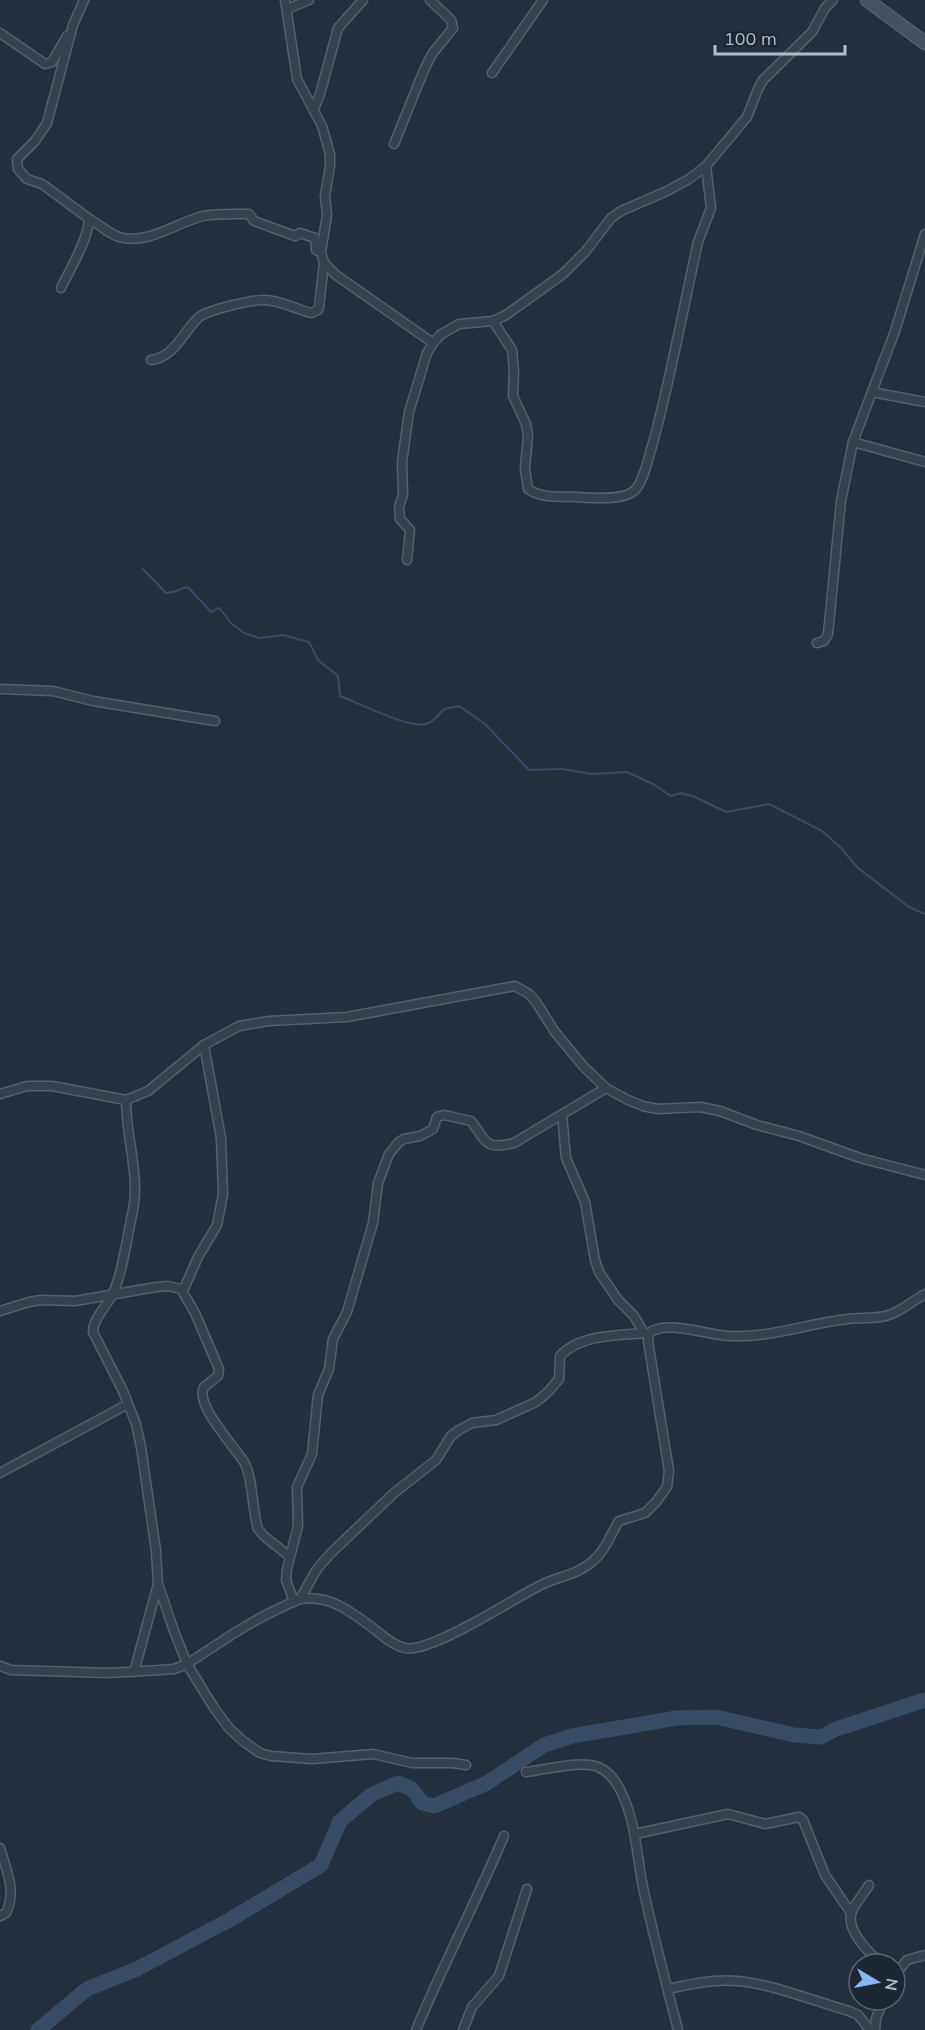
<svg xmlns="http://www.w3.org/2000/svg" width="925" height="2030" font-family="Mulish,sans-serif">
	<rect width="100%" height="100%" fill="#242f3e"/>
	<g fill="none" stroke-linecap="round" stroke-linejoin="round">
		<path stroke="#394c67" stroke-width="2" d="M143,569L166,593C175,594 179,588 188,587L211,612L218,608L220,609L231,623L244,633L259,638L283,635L309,642L318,660L338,676L340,696C359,703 409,729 426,724C434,722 439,714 444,709L459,706L485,724L529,770L562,769L592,774L627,772L653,784L671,796L681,793L695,797L726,812L769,804L822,831L841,848L858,868L909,907L925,914"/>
		<path stroke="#394c67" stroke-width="15" d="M38,2030L87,1989L137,1969L231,1919L321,1865L340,1821L371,1795L398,1783L412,1789L422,1803L434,1806L487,1783L544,1745L572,1736L677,1718L716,1717L794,1735L821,1737L836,1729L925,1700"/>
		<defs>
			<g id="street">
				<path d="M285,0L297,79L322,126L330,154V166L325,196L327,215L321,252L324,263L336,275L433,343"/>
				<path d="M287,9L309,0"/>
				<path d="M0,33L45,64L52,62L67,36"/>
				<path d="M492,73L543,0"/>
				<path d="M314,109L320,94L338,28L363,0"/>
				<path d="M394,144L424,70L432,54L453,28L451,20L430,0"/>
				<path d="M88,218C99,224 107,233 119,237C149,245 175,223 203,216C217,213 235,214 249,214L254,221L295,236L300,233L315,238L316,250L320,252"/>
				<path d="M61,288C68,273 92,233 88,218L42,184L27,179L18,169L17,159L35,141L47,123L73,25L84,0"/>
				<path d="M493,321L512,350L514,372L513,396L526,424L528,435L525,469L528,489C542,499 561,496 577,497C592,498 624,501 635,490C644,481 649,455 653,443C671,377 683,309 698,242L711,208L706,166"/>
				<path d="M151,360C175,357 183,332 198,318C206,310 254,299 266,300C281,301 296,309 311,313L318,310L319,307L324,263"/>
				<path d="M872,392L925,402"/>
				<path d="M853,442L925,462"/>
				<path d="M407,560L410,530L400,519L399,507L403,495L402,462L409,412L427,353L433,343L440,335L459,324L493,321L506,315L563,274L586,251L611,218L621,211L667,191L689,179L706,166L747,117L758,89L763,80L812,32L825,8L833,0"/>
				<path d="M817,643L824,641L828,634L841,501L853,442L895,331L925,234"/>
				<path d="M0,689L53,691L93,701L215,721"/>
				<path d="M0,1094L27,1086H52L126,1100L148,1091L204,1045L239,1026L269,1021L347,1017L515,986L529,994L536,1002L555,1032L583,1066L606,1088L628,1100L643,1106L658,1109L700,1107L720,1111L757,1125L799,1136L860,1158L925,1175"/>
				<path d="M126,1100C126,1139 141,1177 132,1215C127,1237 122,1277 112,1295C106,1307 93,1319 93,1332L123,1391L136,1424L141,1447L156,1551L158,1584L174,1631L187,1664L214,1708L229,1728L243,1741L260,1753L271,1756L312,1759L373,1754L412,1763H453L466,1765"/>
				<path d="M562,1115L566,1158L585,1202L595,1260L599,1272L618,1300L634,1316L644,1333"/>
				<path d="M183,1291L198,1257L217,1225L223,1194L221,1138L204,1045"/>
				<path d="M0,1311L29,1302L41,1300L75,1301L156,1287L168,1286L181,1289L195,1313L219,1369L218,1376L204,1387C194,1404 235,1447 244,1462C253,1477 252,1510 258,1529L264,1536L289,1556"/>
				<path d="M0,1473L128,1404"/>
				<path d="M300,1599L317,1569L331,1553L394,1493L436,1460L451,1436L459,1430L472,1423L496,1420L536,1402L548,1392L559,1379L560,1356C580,1334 621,1335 649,1333"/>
				<path d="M294,1602L286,1580L287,1569L298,1526L297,1487L312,1454L318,1395L329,1369L333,1339L347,1312L368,1240L373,1223L378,1183L389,1154L399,1142L404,1139L420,1136L433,1129L437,1117L444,1115L471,1121C486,1140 484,1151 514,1143L606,1088"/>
				<path d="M0,1666L11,1670L109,1673L160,1670L174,1669L187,1664C218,1644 247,1623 280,1608C287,1605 294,1600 301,1599C332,1594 355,1615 378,1632C386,1639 395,1646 405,1648C429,1654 513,1599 539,1586C558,1576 575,1576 592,1562C606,1550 610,1535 619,1521L645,1513L656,1502L667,1487L669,1471L648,1341L649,1333C666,1319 709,1336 730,1336C771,1338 809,1323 848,1319C863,1317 880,1320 894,1313C905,1308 914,1300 925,1294"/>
				<path d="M134,1672L158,1584"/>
				<path d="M526,1772C545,1770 579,1760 598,1767C611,1772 619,1786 624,1798C636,1826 637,1858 643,1887C653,1935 666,1983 678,2030"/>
				<path d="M635,1834L728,1814L765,1824L799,1817L803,1820L825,1875L851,1913"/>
				<path d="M0,1848C6,1870 17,1890 6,1913L0,1916"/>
				<path d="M869,1885C864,1894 854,1904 851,1914C847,1931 870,1955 883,1964"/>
				<path d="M895,1975L907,1960L925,1955"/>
				<path d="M668,1989C691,1984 713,1979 737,1981C769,1983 817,2002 849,2011L858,2015L870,2030"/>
				<path d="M416,2030C443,1965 476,1902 504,1836"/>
				<path d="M463,2030L472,2007L499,1976L527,1889"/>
				<path d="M875,2030L876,2018L884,2000"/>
			</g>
			<path id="secondary" d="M867,0L925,43"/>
		</defs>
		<use href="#street" stroke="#565f6c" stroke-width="11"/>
		<use href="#secondary" stroke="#565f6c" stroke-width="15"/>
		<use href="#street" stroke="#38414e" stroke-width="8"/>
		<use href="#secondary" stroke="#465061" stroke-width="12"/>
	</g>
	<g transform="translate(877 1982) rotate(100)"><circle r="28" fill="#1d2633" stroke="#59626f" stroke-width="1.5"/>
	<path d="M0-4.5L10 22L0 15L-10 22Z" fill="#8ab4f8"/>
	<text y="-9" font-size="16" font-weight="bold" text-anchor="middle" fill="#b4bcc9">N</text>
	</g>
	<path d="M715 45v9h130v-9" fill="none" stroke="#b4bcc9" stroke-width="3"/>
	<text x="724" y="45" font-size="18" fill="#b4bcc9" stroke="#1d2633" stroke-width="4.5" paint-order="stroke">100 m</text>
</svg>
